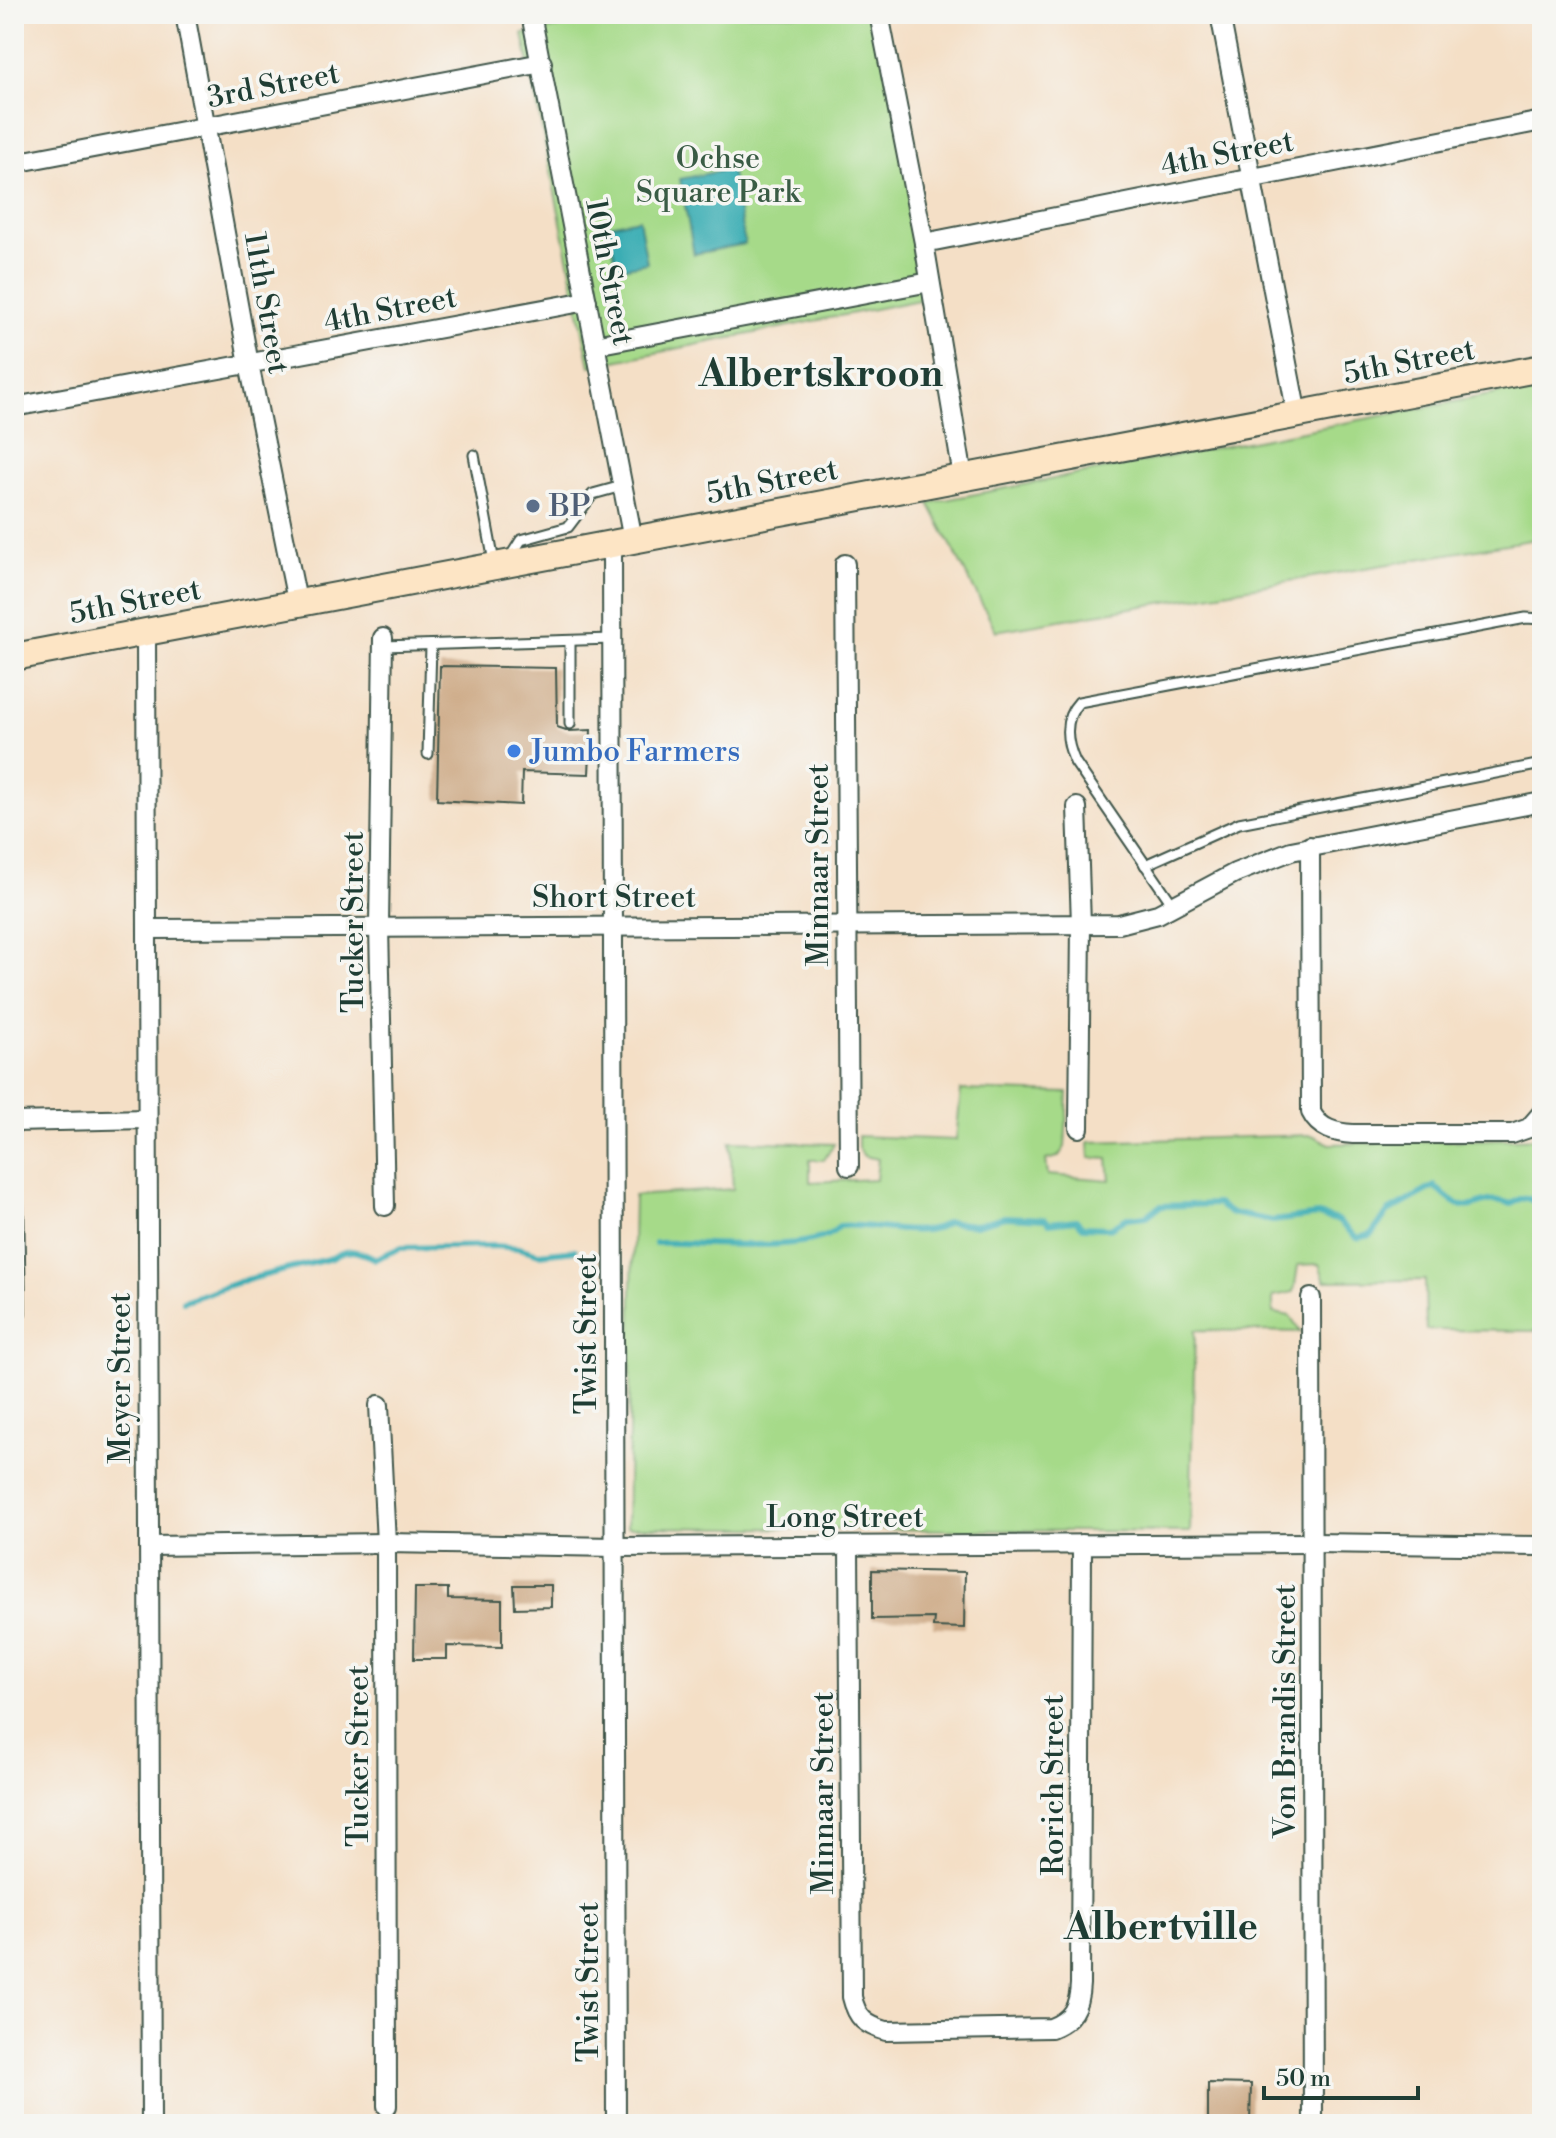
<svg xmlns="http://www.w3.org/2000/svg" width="1556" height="2138" font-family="'Libre Bodoni',serif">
	<rect width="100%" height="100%" fill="#f6f6f2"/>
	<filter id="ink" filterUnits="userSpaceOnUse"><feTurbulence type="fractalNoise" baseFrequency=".0125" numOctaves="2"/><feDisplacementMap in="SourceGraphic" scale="16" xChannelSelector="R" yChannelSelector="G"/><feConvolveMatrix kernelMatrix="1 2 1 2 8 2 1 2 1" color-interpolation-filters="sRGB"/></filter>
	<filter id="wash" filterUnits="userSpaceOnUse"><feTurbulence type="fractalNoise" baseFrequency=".006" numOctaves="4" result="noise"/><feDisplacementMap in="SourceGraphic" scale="32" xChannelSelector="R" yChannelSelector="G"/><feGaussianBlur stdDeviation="1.8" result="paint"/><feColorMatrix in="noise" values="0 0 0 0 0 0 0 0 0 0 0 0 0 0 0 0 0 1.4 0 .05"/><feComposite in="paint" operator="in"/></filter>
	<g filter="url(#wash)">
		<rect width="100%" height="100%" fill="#f4dfc6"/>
		<g fill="#a6da89" stroke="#628c5e" stroke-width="2">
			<path d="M631,14H880L929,298L590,366L523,34Z"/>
			<path d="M1542,385V538L996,631L929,503Z"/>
			<path d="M961,1090L1068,1093L1065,1147L1058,1157L1046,1160L1048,1175L1110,1180L1108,1159L1090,1158L1089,1142L1312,1135L1330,1144L1542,1138V1331L1426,1330L1425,1280L1325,1281L1319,1264L1298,1265L1294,1292L1273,1296V1313L1290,1316L1301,1332L1195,1330L1190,1532L627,1527L634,1196L733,1189L730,1141L834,1144L824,1160H810V1182L876,1179L878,1159L864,1156L858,1148V1136L956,1140Z"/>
		</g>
		<g fill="#3badb4" stroke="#2d7574" stroke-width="2">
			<path d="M731,169L745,244L694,254L680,179Z"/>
			<path d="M639,219L647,263L617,269L609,225Z"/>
		</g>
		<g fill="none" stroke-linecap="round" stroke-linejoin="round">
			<g stroke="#3badb4" stroke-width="6">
				<path d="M656,1243C696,1241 820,1256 839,1226C867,1222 926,1241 947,1222L975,1225L1005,1217L1045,1219L1049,1223L1076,1220L1083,1227L1110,1228L1127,1218L1147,1216L1160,1206L1217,1204L1230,1213L1273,1221L1318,1215L1337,1220L1357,1238L1371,1235L1388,1212L1435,1186C1475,1229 1475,1189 1511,1204C1528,1192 1527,1200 1542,1205"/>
				<path d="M183,1301L242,1281L332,1258C349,1247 358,1251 375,1259L400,1248L495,1246L519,1248L539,1254L575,1250"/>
			</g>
		</g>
		<g id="blocks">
			<g fill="#cfad8b">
				<path d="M440,666L556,668L557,727L569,731L591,730L589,774L522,772L521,805L437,800Z"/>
				<path d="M872,1570L965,1572L964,1628L933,1627L934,1618L872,1619Z"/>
				<path d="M514,1585H551V1607L515,1608Z"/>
				<path d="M415,1588H448V1599L502,1600V1647L447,1646V1659H414Z"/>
				<path d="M1208,2083L1251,2084L1250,2124H1208Z"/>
			</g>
		</g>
	</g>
	<g filter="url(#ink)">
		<use href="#blocks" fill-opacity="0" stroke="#3f554a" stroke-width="2"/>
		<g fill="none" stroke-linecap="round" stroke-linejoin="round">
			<defs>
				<g id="service">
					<path d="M474,455L494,562"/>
					<path d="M509,559L521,540L568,527L593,494L622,486"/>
					<path d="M570,641V724"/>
					<path d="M383,646L612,639"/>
					<path d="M428,754L431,645"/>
					<path d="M1145,865L1239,823L1542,764"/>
					<path d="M1173,905L1075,762C1066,742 1063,719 1079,702L1526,618L1542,619"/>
				</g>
				<g id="minor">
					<path d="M185,14L249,364L297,601"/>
					<path d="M531,14L633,540"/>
					<path d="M879,14L924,243L963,477"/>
					<path d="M1220,14L1297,415"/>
					<path d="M14,163L542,63"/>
					<path d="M924,243L1542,121"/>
					<path d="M595,345L930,282"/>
					<path d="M14,407L587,301"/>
					<path d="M612,545L616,2124"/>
					<path d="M845,564L849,1166"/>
					<path d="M146,633L151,2124"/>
					<path d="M383,638L379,926L385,1206"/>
					<path d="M1077,807L1081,924L1079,1128"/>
					<path d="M1310,846L1311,1112C1319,1129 1336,1133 1353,1134H1512L1529,1128L1542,1113"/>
					<path d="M147,929L1119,924L1158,914L1235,873L1291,851L1542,802"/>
					<path d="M14,1122L147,1119"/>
					<path d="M14,1201L16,1313"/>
					<path d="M1311,1298L1313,2124"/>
					<path d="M379,1405L386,1543L387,2106"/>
					<path d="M149,1546L386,1543L616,1547L1313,1543L1542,1546"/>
					<path d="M849,1546L852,1997C857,2018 865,2025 886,2031L1051,2028C1072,2020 1079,2007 1080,1984L1082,1544"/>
				</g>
				<path id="secondary" d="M14,657L1542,368"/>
			</defs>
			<use href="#service" stroke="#3f554a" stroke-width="13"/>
			<use href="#minor" stroke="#3f554a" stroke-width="22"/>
			<use href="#secondary" stroke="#3f554a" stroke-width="30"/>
			<use href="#service" stroke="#fff" stroke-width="9"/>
			<use href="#minor" stroke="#fff" stroke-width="18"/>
			<use href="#secondary" stroke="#fde5c5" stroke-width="26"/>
		</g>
	</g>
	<circle fill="#5c6f8a" stroke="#f6f6f2" stroke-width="3" cx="533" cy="506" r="8"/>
	<circle fill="#3f7fe0" stroke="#f6f6f2" stroke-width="3" cx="514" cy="751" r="8"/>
	<g text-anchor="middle" stroke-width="7" stroke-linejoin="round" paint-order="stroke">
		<g font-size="30" fill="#1f3d34" stroke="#f6f6f2">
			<text transform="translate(273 85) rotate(-11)" y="10">3rd Street</text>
			<text transform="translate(1227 153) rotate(-11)" y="10">4th Street</text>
			<text transform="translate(610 272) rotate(79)" y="10">10th Street</text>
			<text transform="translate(267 303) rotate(80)" y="10">11th Street</text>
			<text transform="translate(390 309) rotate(-11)" y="10">4th Street</text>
			<text transform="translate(1409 361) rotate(-11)" y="10">5th Street</text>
			<text transform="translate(772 481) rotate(-11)" y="10">5th Street</text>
			<text transform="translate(135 601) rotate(-11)" y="10">5th Street</text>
			<text transform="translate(818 865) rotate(-90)" y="10">Minnaar Street</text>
			<text x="614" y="907">Short Street</text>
			<text transform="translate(353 922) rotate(-90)" y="10">Tucker Street</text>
			<text transform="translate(586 1334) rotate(-90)" y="10">Twist Street</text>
			<text transform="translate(120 1378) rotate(-90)" y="10">Meyer Street</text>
			<text x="845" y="1527">Long Street</text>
			<text transform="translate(1285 1711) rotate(-90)" y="10">Von Brandis Street</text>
			<text transform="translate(358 1756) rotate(-90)" y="10">Tucker Street</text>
			<text transform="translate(1053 1785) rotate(-90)" y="10">Rorich Street</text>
			<text transform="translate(823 1793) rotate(-90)" y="10">Minnaar Street</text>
			<text transform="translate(588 1982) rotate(-90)" y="10">Twist Street</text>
		</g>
		<g font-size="30" fill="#3a5c45" stroke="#f6f6f2">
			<text x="718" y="168">Ochse<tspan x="718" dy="34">Square Park</tspan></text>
		</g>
		<g font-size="30" fill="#4e5e75" stroke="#f6f6f2" text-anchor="start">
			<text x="549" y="516">BP</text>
		</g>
		<g font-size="30" fill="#366cbe" stroke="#f6f6f2" text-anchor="start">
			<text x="530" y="761">Jumbo Farmers</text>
		</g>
		<g font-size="38" font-weight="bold" fill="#1f3d34" stroke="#f6f6f2">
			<text x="821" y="386">Albertskroon</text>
			<text x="1161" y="1939">Albertville</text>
		</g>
	</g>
	<rect width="1556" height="2138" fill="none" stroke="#f6f6f2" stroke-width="48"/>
	<path d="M1264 2086v12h154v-12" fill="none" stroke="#1f3d34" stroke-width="4"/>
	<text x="1276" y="2086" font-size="24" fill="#1f3d34" stroke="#f6f6f2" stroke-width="6" paint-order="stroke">50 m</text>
</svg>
